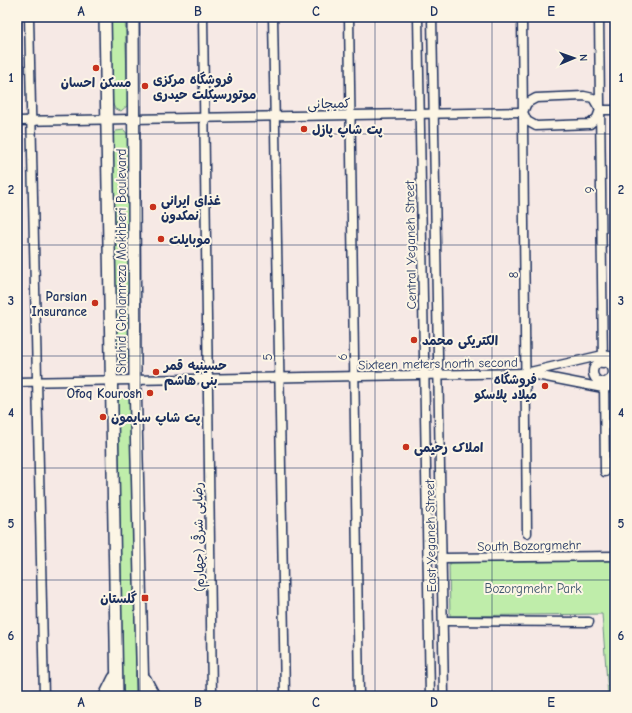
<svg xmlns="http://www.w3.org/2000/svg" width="632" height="713" font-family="'Comic Neue','Playpen Sans Arabic',sans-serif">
	<rect width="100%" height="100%" fill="#f6e9e5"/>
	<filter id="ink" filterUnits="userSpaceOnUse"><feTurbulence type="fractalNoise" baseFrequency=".025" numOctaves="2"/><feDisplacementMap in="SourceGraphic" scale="8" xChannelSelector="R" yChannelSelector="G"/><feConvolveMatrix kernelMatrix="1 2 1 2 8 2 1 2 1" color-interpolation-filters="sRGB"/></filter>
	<g filter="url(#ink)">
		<g fill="#bfedaa" stroke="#6d8e84">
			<path d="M111,17H125L128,105L121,111L115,109L111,100Z"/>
			<path d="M124,130L128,135L131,361L122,365L118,363L116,357L112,136L116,131Z"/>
			<path d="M122,394L129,397L132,404L136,696H123L118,403L119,398Z"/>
			<path d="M615,561V696H608L602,614L450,616L449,563Z"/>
		</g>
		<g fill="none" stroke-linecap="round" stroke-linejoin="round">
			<defs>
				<g id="minor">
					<path d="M29,17L44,696"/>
					<path d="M203,17L212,696"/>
					<path d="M273,17L285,696"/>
					<path d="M349,17L359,696"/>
					<path d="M418,17L430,696"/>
					<path d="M432,17L444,696"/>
					<path d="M522,17L527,533"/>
					<path d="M599,17L603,363"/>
					<path d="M584,96L593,98L600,110L597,118L590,124L536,126L527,121L523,112L527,103L536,98Z"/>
					<path d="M600,110H615"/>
					<path d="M17,121L523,112"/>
					<circle cx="603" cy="372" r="10"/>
					<path d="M530,372L603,355L615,357"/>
					<path d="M17,382L526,373L603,388L615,386"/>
					<path d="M604,383L605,472"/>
					<path d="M443,558L615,556"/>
					<path d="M444,621L589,622"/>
				</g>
				<g id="secondary">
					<path d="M105,17L117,696"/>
					<path d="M133,17L135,380L143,696"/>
					<path d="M145,679L154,696"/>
					<path d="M105,696L114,678"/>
				</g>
			</defs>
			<use href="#minor" stroke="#1b2f5e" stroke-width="11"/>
			<use href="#secondary" stroke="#1b2f5e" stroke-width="14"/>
			<use href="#minor" stroke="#fcf5e5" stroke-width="8"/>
			<use href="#secondary" stroke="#fcf5e5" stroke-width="11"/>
		</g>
	</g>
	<path fill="none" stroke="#1b2f5e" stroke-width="1" stroke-opacity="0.55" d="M140,17V696M257,17V696M375,17V696M492,17V696M17,134H615M17,245H615M17,356H615M17,468H615M17,580H615"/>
	<g fill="#c8321e" stroke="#fcf5e5" stroke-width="1.5">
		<circle cx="96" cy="68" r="4"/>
		<circle cx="145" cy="86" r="4"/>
		<circle cx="304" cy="129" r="4"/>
		<circle cx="153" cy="207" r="4"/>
		<circle cx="161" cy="239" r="4"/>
		<circle cx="95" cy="303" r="4"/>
		<circle cx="414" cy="340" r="4"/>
		<circle cx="156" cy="372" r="4"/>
		<circle cx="545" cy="386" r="4"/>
		<circle cx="150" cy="393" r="4"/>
		<circle cx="103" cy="417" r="4"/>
		<circle cx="406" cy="447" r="4"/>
		<rect x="141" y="594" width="8" height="8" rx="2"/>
	</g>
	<g text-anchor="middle" stroke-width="4" stroke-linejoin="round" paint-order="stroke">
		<g font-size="13" font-weight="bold" fill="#1b2f5e" stroke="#fcf5e5" text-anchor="start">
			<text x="153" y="84">فروشگاه مرکزی<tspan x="153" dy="15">موتورسیکلت حيدری</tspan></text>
			<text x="96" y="87" text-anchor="middle">مسکن احسان</text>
			<text x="312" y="134">پت شاپ پازل</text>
			<text x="161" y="205">غذای ایرانی<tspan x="161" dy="15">نمکدون</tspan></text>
			<text x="169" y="244">موبایلت</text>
			<text x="87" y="301" text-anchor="end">Parsian<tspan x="87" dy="15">Insurance</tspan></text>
			<text x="422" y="345">الکتریکی محمد</text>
			<text x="164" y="370">حسینیه قمر<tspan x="164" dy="15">بنی هاشم</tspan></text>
			<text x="537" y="384" text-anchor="end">فروشگاه<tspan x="537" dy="15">میلاد پلاسکو</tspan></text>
			<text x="142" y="398" text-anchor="end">Ofoq Kourosh</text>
			<text x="111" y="422">پت شاپ سایمون</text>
			<text x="414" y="452">املاک رحیمی</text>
			<text x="137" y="603" text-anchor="end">گلستان</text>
		</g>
		<g font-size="13" fill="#1b2f5e" stroke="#fcf5e5">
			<text transform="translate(329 103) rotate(-1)" y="5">کمیجانی</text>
			<text transform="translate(589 190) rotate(-91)" y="5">9</text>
			<text transform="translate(410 245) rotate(-91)" y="5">Central Yeganeh Street</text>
			<text transform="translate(121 261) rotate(-90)" y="5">Shahid Gholamreza Mokhberi Boulevard</text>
			<text transform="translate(513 275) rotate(-91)" y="5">8</text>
			<text transform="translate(267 357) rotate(-91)" y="5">5</text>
			<text transform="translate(342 357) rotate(-91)" y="5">6</text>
			<text transform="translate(438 363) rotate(-1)" y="5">Sixteen meters north second</text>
			<text transform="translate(430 536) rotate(-91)" y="5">East Yeganeh Street</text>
			<text transform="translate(198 537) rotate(-91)" y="5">رضایی شرقی (چهارم)</text>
			<text transform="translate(529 545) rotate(-1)" y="5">South Bozorgmehr</text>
		</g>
		<g font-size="13" fill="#3c556d" stroke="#fcf5e5">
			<text x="533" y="593">Bozorgmehr Park</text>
		</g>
	</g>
	<rect width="632" height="713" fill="none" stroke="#fcf5e5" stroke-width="44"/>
	<g transform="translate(574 58) rotate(88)" stroke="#fcf5e5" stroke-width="3" paint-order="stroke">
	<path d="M0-3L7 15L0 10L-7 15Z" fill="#1b2f5e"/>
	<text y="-6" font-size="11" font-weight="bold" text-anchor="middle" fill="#1b2f5e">N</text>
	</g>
	<rect x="22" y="22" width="588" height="669" fill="none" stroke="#1b2f5e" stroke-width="1.5"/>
	<g font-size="13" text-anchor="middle" font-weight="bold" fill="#1b2f5e">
		<text x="81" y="16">A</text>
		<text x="198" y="16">B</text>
		<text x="316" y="16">C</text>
		<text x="434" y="16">D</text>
		<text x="551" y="16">E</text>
		<text x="11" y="82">1</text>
		<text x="621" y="82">1</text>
		<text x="11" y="194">2</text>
		<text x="621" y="194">2</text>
		<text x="11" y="305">3</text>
		<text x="621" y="305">3</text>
		<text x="11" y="417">4</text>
		<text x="621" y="417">4</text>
		<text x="11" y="528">5</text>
		<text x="621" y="528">5</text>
		<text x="11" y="640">6</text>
		<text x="621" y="640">6</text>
		<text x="81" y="707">A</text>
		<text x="198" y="707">B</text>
		<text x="316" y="707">C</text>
		<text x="434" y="707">D</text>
		<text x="551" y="707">E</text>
	</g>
</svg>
